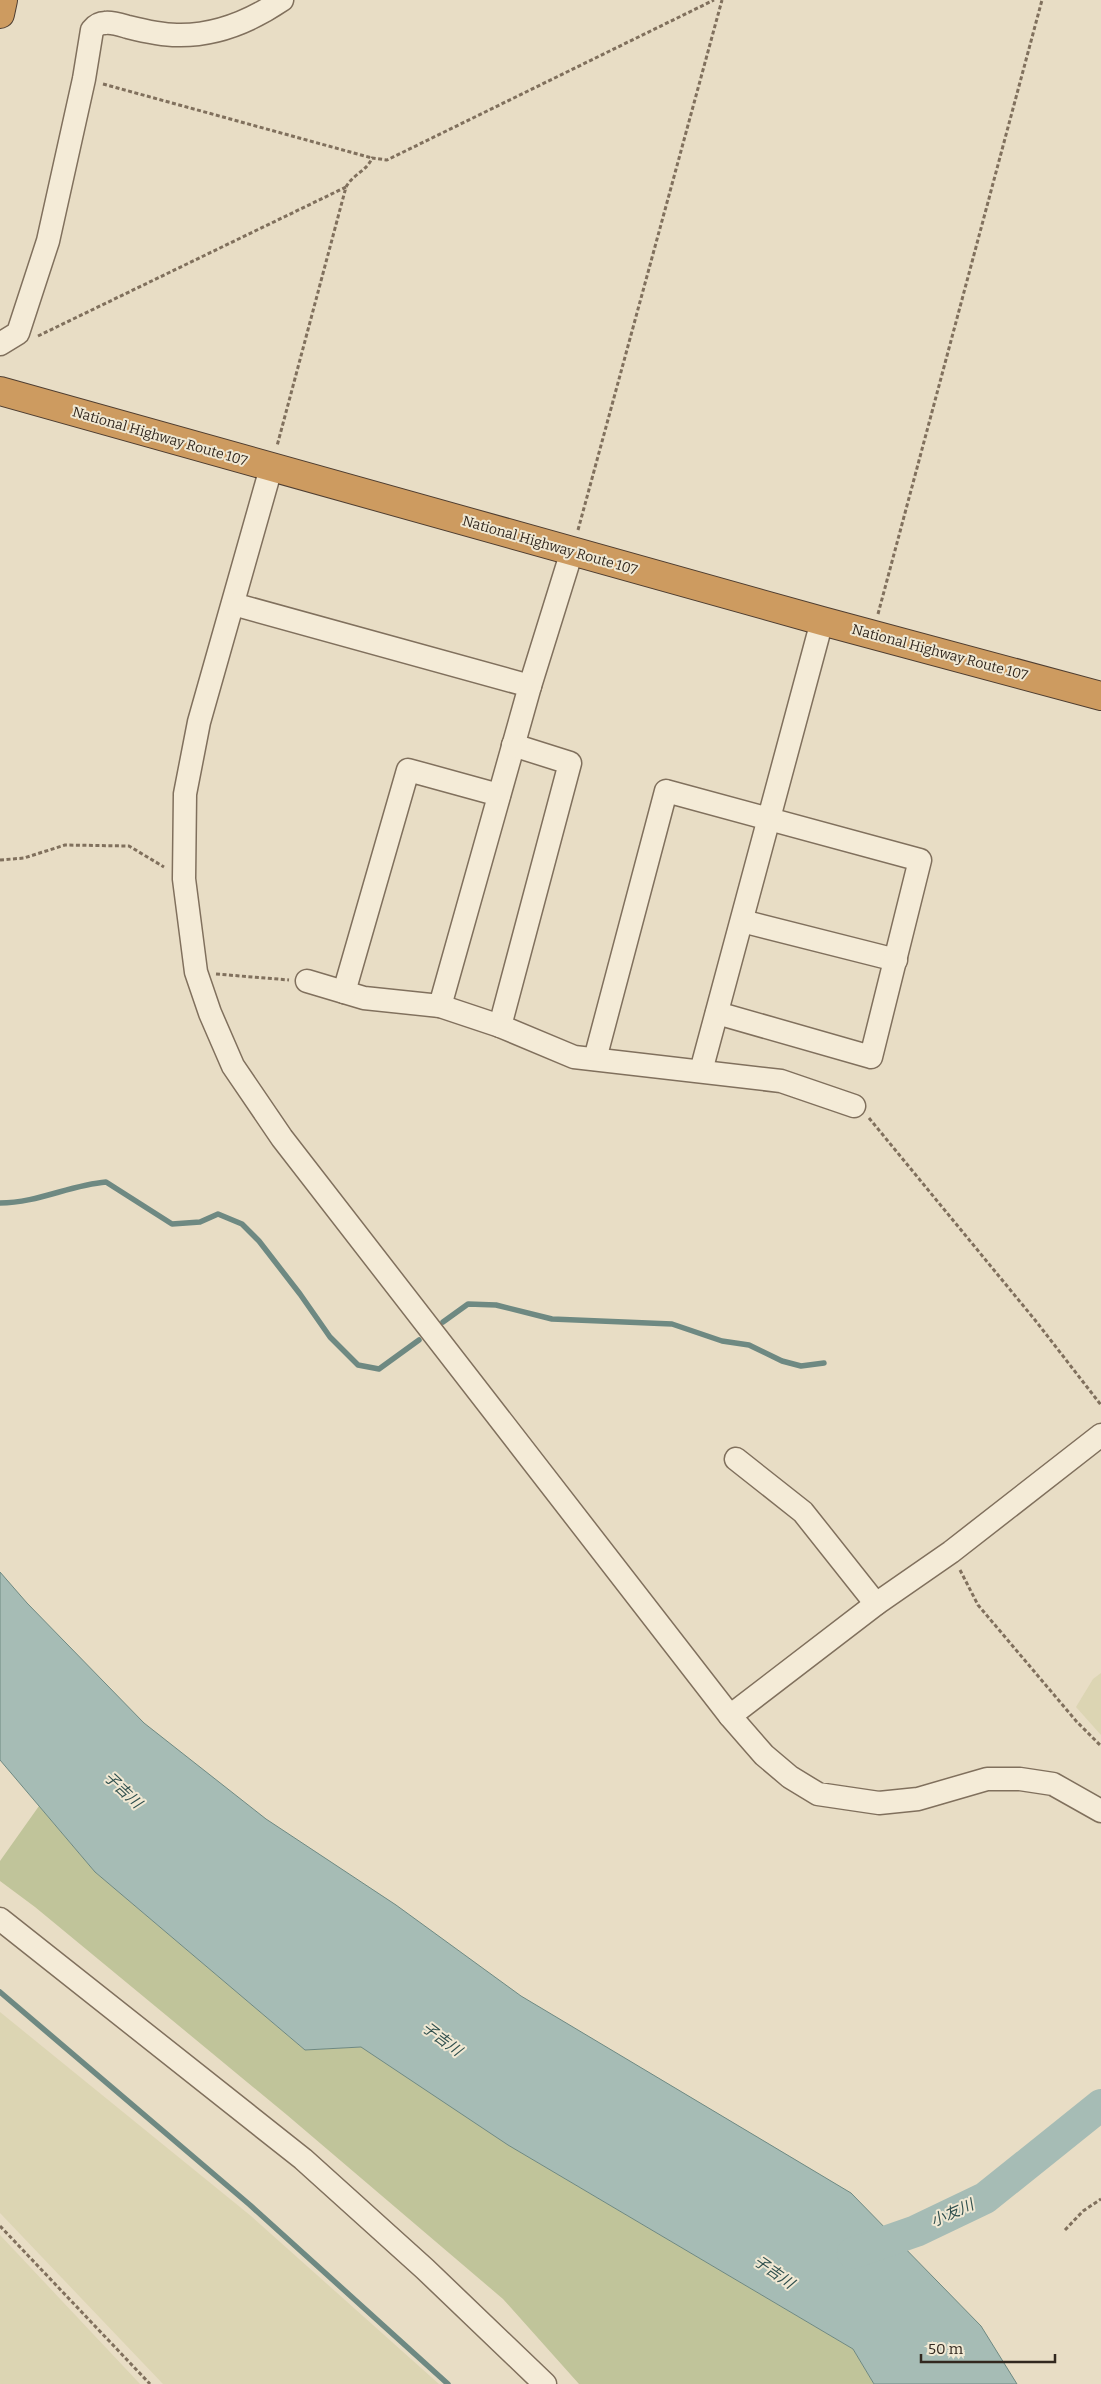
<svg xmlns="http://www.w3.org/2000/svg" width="1101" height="2384" font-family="Bitter,'Noto Sans JP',serif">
	<rect width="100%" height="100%" fill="#e8ddc5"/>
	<g fill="#dcd5b3">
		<path d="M1101,1673V1735L1076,1707L1093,1679Z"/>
		<path d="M0,2012L251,2216L439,2384H163L0,2213Z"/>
		<path d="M0,2235L140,2384H0Z"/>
	</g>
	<path fill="#c0c49a" d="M39,1806L95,1872L305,2050L361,2047L508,2145L853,2349L874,2384H579L503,2299L287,2115L35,1907L0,1881V1861Z"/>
	<path fill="#a6bcb5" stroke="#6e8982" d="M0,1572L27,1603L144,1723L266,1819L396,1905L521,1996L851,2193L981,2326L1017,2384H874L853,2349L508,2145L361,2047L305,2050L95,1872L0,1760Z"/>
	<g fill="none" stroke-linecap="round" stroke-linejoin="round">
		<g stroke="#6e8982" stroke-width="5.5">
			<path d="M0,1203C37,1203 70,1185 106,1182L172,1224L200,1222L218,1214L242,1224L259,1241L300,1294L330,1337L358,1365L379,1369L419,1340"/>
			<path d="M443,1322L468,1304L496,1305L552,1319L672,1324L722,1341L749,1345L782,1361L801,1366L824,1363"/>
			<path d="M0,1992L250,2205L448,2384"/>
		</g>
		<path stroke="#a6bcb5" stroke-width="32" d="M853,2253L916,2231L985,2198L1101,2105"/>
		<defs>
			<g id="minor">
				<path d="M0,344L18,333L48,241L84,79L92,30C96,25 99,23 105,23C112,22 121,25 128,27C144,31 161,35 177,35C216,36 251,21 282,0"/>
				<path d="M271,468L199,722L185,794L184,879L196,972L210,1013L233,1066L282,1138L730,1716L764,1755L790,1777L818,1794L879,1803L918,1799L987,1779H1020L1053,1784L1101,1811"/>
				<path d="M233,604L530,686"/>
				<path d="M742,921L896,960"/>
				<path d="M307,981L364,998L440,1006L500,1026L574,1057L781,1081L854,1106"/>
				<path d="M344,992L408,770L499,795"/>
				<path d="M440,1006L530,686L572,551"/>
				<path d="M500,1026L570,763L513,745"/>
				<path d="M595,1059L666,791L920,860L871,1057L717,1013"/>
				<path d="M701,1071L822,621"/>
				<path d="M736,1459L803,1512L876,1604"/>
				<path d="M730,1716L876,1604L951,1552L1101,1435"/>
				<path d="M0,1919L303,2159L425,2269L545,2384"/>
			</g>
			<g id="highway">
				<path d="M0,14L3,0"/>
				<path d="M0,391L822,621L1101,696"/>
			</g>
		</defs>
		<use href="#minor" stroke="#80705d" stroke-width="25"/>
		<use href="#highway" stroke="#4f3e31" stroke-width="30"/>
		<g stroke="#80705d" stroke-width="3" stroke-dasharray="4 2.5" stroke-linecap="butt">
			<path d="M103,84L372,158"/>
			<path d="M346,187C353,174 367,171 372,158L387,160L714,0"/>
			<path d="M38,336L346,187L277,446"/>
			<path d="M578,530L722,0"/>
			<path d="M878,614L1042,0"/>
			<path d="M0,860L24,858L65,845L129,846L164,867"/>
			<path d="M216,974L289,980"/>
			<path d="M869,1118L1035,1320L1101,1405"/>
			<path d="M960,1570L978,1605L1077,1722L1101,1746"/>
			<path d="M0,2226L150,2384"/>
			<path d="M1065,2230L1083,2211L1101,2199"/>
		</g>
		<use href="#minor" stroke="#f4ebd7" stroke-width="22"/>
		<use href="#highway" stroke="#cd9b60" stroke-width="28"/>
	</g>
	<g text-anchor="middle" stroke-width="4" stroke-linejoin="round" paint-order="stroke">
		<g font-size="14" fill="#32281f" stroke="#f0e8d3">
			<text transform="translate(160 436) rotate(16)" y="5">National Highway Route 107</text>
			<text transform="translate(550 545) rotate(16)" y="5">National Highway Route 107</text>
			<text transform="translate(940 652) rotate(15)" y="5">National Highway Route 107</text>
		</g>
		<g font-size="15" font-style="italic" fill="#30504e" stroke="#f0e8d3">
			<text transform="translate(123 1790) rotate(43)" y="5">子吉川</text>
			<text transform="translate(442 2039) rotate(37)" y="5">子吉川</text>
			<text transform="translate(952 2213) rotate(-24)" y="5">小友川</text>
			<text transform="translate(774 2272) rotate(35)" y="5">子吉川</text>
		</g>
	</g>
	<path d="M921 2354v8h134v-8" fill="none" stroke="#32281f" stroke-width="2.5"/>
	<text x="928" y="2354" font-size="15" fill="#32281f" stroke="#f0e8d3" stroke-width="4" paint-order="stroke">50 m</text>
</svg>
